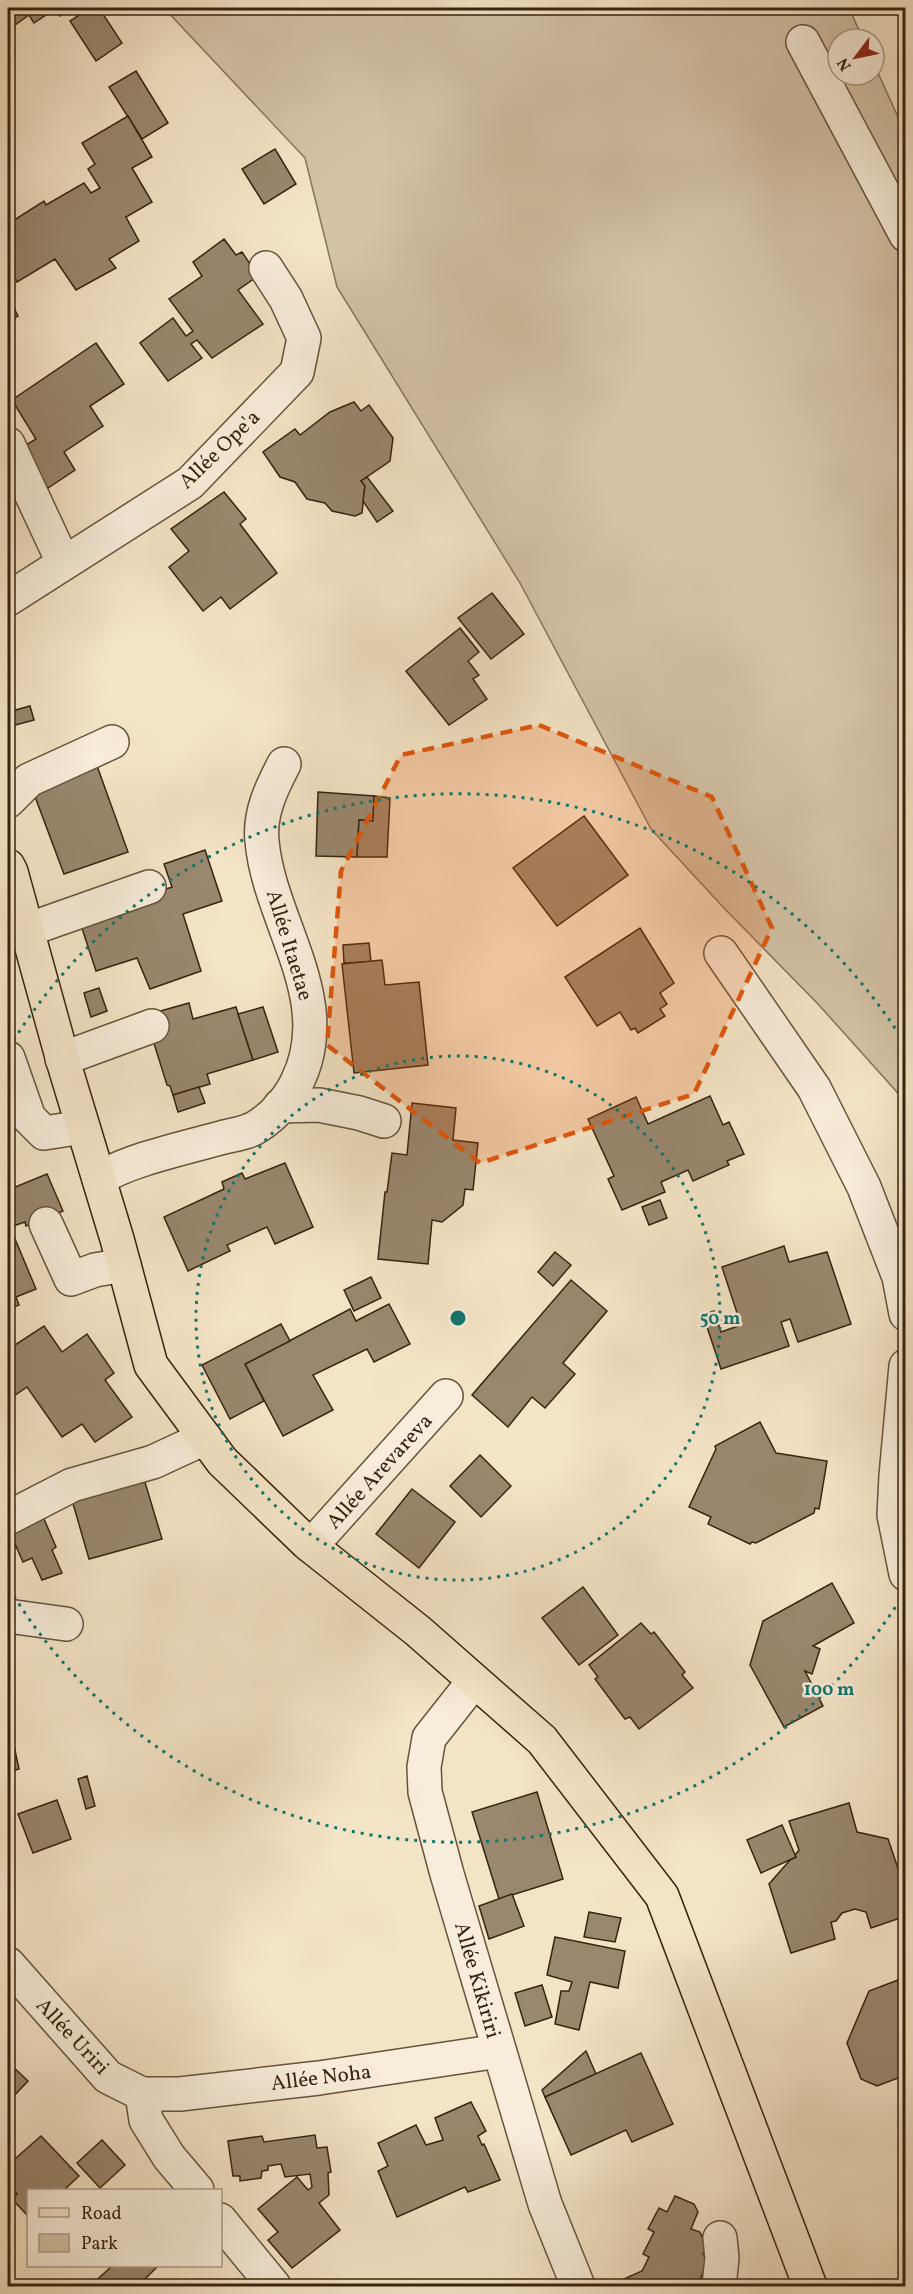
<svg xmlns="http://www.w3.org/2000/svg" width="913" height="2294" font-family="Vollkorn,serif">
	<rect width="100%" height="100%" fill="#f4e4c6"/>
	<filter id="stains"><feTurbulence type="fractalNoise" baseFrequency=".00333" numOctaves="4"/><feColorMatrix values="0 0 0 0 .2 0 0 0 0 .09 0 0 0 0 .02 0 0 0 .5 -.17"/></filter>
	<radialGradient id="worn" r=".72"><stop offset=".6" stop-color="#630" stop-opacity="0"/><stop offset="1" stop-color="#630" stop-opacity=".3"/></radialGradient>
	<path fill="#d4c3a7" stroke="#86735a" stroke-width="1.5" d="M164,8H849L863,39H838V75H874V64L906,135L905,1101L818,1004L722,906L651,829L520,583L337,287L305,158Z"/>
	<g fill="#99876e" stroke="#37230e" stroke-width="1.5">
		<path d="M8,8H66L68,11L60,16L55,9L34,23L29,15L8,30Z"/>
		<path d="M90,8H99L122,43L96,61L70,21Z"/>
		<path d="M136,71L168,123L142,139L109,87Z"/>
		<path d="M128,116L152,157L132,168L152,202L126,217L139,241L109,259L116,268L76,290L55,259L17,282L8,267V224L44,201L46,205L84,183L91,193L100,188L88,169L95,164L82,143Z"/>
		<path d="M275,149L296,184L264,204L242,169Z"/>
		<path d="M224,239L236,255L242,252L258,276L238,290L263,324L212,358L197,340L191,344L202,358L168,381L140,343L173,318L186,336L193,331L169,299L202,276L193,262Z"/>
		<path d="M8,297L18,316L8,322Z"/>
		<path d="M96,343L124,384L90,406L103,426L64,452L75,470L42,492L18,450L36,439L12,400Z"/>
		<path d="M354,402L361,411L369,405L393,438L390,461L361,481L365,486L362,513L355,516L332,511L325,503L307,499L295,482L280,477L263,452L295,429L300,435L330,412Z"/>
		<path d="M367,477L393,511L377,522L363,501L365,486L361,481Z"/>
		<path d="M224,492L246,519L240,524L277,573L230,609L221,597L203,611L169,567L189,551L171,529Z"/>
		<path d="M492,593L524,634L491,659L458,618Z"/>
		<path d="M460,628L479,652L468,661L479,675L473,679L487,699L449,725L406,671Z"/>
		<path d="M30,706L34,720L8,727V712Z"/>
		<path d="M96,763L128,852L64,874L31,786Z"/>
		<path d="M318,792L374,796L373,821L359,820L357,857L316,856Z"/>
		<path d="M374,796L390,798L387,857H357L359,820L373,821Z"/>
		<path d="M584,816L628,875L557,926L513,868Z"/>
		<path d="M205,850L222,901L183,914L201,971L150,989L137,958L96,971L79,919L172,887L164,864Z"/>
		<path d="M640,928L674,983L660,993L667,1004L660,1009L665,1016L638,1033L635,1028L631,1030L620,1012L597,1026L565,977Z"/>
		<path d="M369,943L371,962L344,963L343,945Z"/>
		<path d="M382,960L385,985L419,982L428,1065L354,1073L342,964Z"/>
		<path d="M99,988L107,1011L91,1017L84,993Z"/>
		<path d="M189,1003L193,1019L236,1007L253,1060L207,1074L210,1084L173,1095L170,1086L167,1085L151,1034L153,1013Z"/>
		<path d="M263,1007L278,1052L253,1060L238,1014Z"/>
		<path d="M199,1087L205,1103L178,1112L173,1095Z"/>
		<path d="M710,1096L723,1125L729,1122L744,1154L727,1161L729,1165L693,1181L688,1170L661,1182L665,1192L622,1210L608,1179L614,1176L588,1119L636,1097L648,1124Z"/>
		<path d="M412,1103L456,1108L453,1140L478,1143L473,1190L465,1189L463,1205L442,1222L432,1220L428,1264L378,1259L385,1192H387L392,1153L407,1155Z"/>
		<path d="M285,1163L313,1227L275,1244L267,1227L227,1245L230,1251L188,1271L164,1217L224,1189L222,1182L242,1173L245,1179Z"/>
		<path d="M47,1174L63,1211L26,1226L25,1222L10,1227L36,1289L16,1297L19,1305L8,1309V1190Z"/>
		<path d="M660,1200L667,1218L649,1225L642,1207Z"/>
		<path d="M784,1246L789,1262L827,1252L851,1324L798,1342L790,1319L781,1322L789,1346L721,1369L703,1315L714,1311L721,1332L741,1325L722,1267Z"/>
		<path d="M555,1252L571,1265L553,1286L538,1272Z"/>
		<path d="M371,1277L381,1298L354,1311L344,1290Z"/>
		<path d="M571,1280L607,1311L563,1363L575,1374L545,1408L532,1397L508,1427L472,1395Z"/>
		<path d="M389,1304L410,1344L374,1362L367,1349L313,1375L333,1410L283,1436L245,1364L350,1309L356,1321Z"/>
		<path d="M281,1324L290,1341L245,1364L264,1401L230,1419L202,1365Z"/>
		<path d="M44,1326L62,1352L87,1334L114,1373L105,1380L132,1417L95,1442L82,1424L62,1437L27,1387L8,1400V1346L10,1344L12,1347Z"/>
		<path d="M760,1422L776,1453L827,1461L819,1509L815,1508L814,1513L756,1543L752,1542L750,1544L708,1524L711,1517L689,1507L716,1449L715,1446Z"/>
		<path d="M480,1455L511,1486L481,1517L450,1486Z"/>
		<path d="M144,1479L162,1539L89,1559L72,1500Z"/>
		<path d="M412,1489L455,1522L419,1568L376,1534Z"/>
		<path d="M41,1512L56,1547L52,1550L62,1573L42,1580L32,1558L23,1562L8,1528Z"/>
		<path d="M832,1583L854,1623L813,1646L820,1649L812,1674L805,1671L823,1706L784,1727L750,1665L763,1621Z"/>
		<path d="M583,1587L618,1635L579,1665L542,1618Z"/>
		<path d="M641,1623L651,1634L654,1632L685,1672L682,1675L693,1688L639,1729L630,1717L625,1719L595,1679L598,1677L589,1665Z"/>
		<path d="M8,1718L19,1769L8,1772Z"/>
		<path d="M87,1776L95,1806L86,1809L78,1779Z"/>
		<path d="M537,1792L563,1879L499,1899L472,1812Z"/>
		<path d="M57,1800L71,1839L33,1853L18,1814Z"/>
		<path d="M849,1803L857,1832L888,1839L906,1892V1916L871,1928L866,1912L855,1909L842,1913L836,1921L831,1922L835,1939L791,1953L769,1884L790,1860L796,1857L795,1855L799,1850L789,1821Z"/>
		<path d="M782,1825L796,1857L761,1873L747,1840Z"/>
		<path d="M512,1894L524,1926L489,1939L479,1906Z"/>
		<path d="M589,1912L621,1918L615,1942L584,1937Z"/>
		<path d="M555,1937L625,1951L618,1988L590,1982L579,2030L555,2024L561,1991H569L572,1982L547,1975Z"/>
		<path d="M903,1978L906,1979V2075L877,2086L861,2079L847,2043L869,1991Z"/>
		<path d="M542,1985L552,2017L525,2026L515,1993Z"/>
		<path d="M586,2051L596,2074L545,2097L542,2090Z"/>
		<path d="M641,2053L673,2124L632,2142L626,2130L571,2155L545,2097Z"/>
		<path d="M8,2062L28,2081L8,2102Z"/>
		<path d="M471,2102L486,2131L478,2136L482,2145L484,2144L500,2180L468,2192L465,2187L397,2217L378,2171L388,2166L378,2143L416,2125L426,2145L443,2140L435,2118Z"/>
		<path d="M315,2135L317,2148L327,2147L331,2172L328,2173L329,2195L319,2203L340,2230L292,2268L268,2240L278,2232L258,2209L297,2177L308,2190L312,2187L310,2174L285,2177L281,2164L268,2166V2170L262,2171L261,2178L240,2181V2176H233L228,2141L262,2136L264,2142Z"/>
		<path d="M41,2136L79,2176L64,2190H28V2216L12,2199L17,2194L8,2183V2165Z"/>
		<path d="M102,2140L125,2165L100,2188L77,2163Z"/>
		<path d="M675,2196L694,2204L698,2212L691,2229L700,2232L706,2246L703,2254L709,2259L697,2286H617L615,2283L642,2271L649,2257L643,2254L654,2232L648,2229L659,2208L667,2212Z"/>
		<path d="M112,2266H158L139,2285L141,2286H90Z"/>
		<path d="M412,2281L414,2286H399V2285Z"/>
	</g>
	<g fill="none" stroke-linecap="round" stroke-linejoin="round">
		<defs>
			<g id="minor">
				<path d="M803,42L906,235"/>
				<path d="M8,444L63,562"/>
				<path d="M8,599L190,483L297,372L304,338L286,299L266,268"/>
				<path d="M8,801L29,780L112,742"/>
				<path d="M27,930L149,887"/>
				<path d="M721,953L814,1088L864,1187L899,1277L906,1314"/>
				<path d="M8,1058L29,1118L44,1133L83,1127"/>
				<path d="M62,1059L152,1026"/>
				<path d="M280,1106L319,1105L359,1113L384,1121"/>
				<path d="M99,1179C127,1160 189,1147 224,1137C236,1134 248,1133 258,1126C274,1116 289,1099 297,1082C338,1000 269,922 262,841C259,813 272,787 284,764"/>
				<path d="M46,1224L71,1279L95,1270L124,1265"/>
				<path d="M906,1366L896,1476L894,1515L906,1574"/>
				<path d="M8,1518L72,1485L153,1462L205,1438"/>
				<path d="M311,1546L446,1396"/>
				<path d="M8,1616L66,1624"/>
				<path d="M474,1681L429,1738L424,1767L425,1792L447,1874L545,2204L578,2286"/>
				<path d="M8,1964L108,2077L142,2094L146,2120L169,2157L197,2190"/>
				<path d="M142,2094H180L319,2078L499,2051"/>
				<path d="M220,2220L274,2286"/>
				<path d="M719,2286L722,2258L720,2238"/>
			</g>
			<path id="major" d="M8,866L11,872L64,1064L117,1239L151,1365L222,1461L307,1543L418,1631L542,1740L662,1896L810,2286"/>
		</defs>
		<use href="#minor" stroke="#66533c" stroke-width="36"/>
		<use href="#major" stroke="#37230e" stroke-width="36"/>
		<use href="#minor" stroke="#f8edda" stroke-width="33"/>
		<use href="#major" stroke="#f4e4c6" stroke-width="33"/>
	</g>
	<path fill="#df560c" fill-opacity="0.2" stroke="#df560c" stroke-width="4.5" stroke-dasharray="12 8" stroke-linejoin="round" d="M539,725L712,797L772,928L694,1094L480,1163L327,1045L341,871L401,755Z"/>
	<g fill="none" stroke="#0f766e" stroke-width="3" stroke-dasharray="3 6">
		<circle cx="458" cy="1318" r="262"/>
		<path d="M905 1592A524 524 0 0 1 9 1588M9 1048A524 524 0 0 1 905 1044"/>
	</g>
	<g text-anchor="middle" stroke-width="5" stroke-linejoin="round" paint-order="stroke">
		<g font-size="21" fill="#37230e" stroke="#f8edda">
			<text transform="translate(219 449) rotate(-44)" y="7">Allée Ope'a</text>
			<text transform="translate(290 945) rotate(73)" y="7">Allée Itaetae</text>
			<text transform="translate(379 1471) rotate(-48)" y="7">Allée Arevareva</text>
			<text transform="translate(478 1980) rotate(74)" y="7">Allée Kikiriri</text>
			<text transform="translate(73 2036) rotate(47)" y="7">Allée Uriri</text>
			<text transform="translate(321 2077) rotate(-7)" y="7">Allée Noha</text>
		</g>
	</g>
	<circle cx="458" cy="1318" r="9" fill="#0f766e" stroke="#f8edda" stroke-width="3"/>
	<g font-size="18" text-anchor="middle" font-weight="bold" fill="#0f766e" stroke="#f8edda" stroke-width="5" stroke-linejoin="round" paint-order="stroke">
		<text x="720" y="1324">50 m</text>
		<text x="829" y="1695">100 m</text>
	</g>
	<rect width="913" height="2294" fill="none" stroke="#f4e4c6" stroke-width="30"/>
	<rect x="9" y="9" width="895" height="2276" fill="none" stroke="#37230e" stroke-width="3"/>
	<rect x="15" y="15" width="883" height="2264" fill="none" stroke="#37230e" stroke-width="1.5"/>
	<rect x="27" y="2189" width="195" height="78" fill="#f8edda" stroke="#ab9c88" stroke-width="1.5"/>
	<rect x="39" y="2208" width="30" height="9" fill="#f4e4c6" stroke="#ab9c88" stroke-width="1.5"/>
	<text x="81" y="2219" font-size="18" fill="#37230e">Road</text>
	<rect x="39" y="2234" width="30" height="18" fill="#d4c3a7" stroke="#ab9c88" stroke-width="1.5"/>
	<text x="81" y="2249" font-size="18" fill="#37230e">Park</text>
	<g transform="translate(856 57) rotate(238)"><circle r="28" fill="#f8edda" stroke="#ab9c88" stroke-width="1.5"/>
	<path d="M0-4.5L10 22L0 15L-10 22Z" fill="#8f2418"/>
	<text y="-9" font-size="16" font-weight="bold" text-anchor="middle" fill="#37230e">N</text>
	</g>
	<rect width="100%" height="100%" filter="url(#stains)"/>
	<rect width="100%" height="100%" fill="url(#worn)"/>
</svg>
